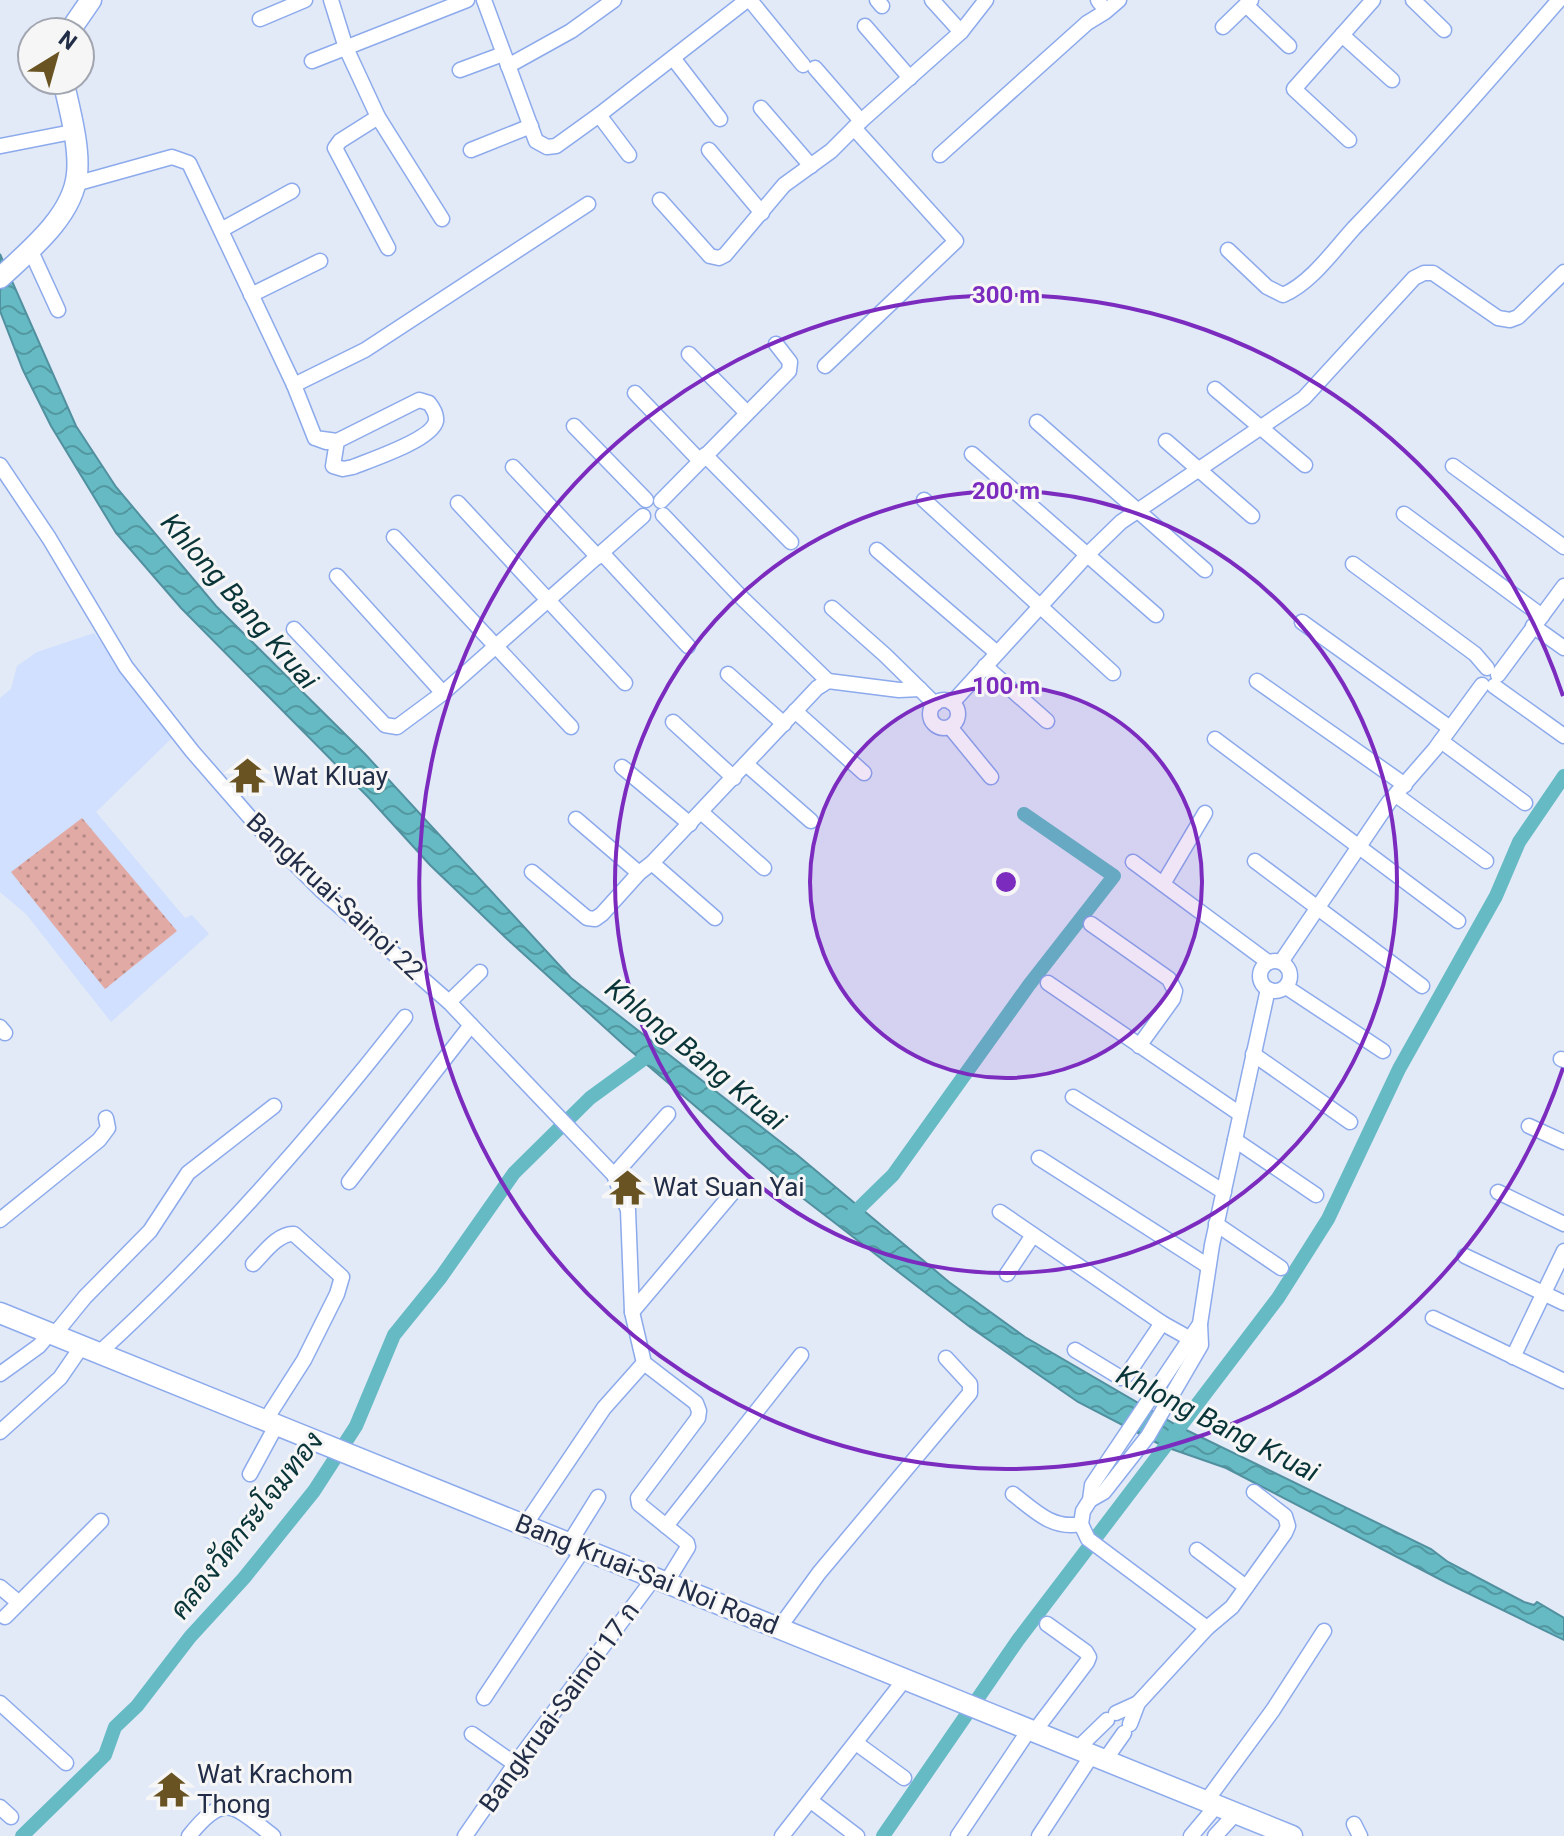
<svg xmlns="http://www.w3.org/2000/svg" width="1564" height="1836" font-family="Roboto,Sarabun,sans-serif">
	<defs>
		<pattern id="grass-dots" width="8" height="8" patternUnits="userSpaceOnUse" patternTransform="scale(2)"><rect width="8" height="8" fill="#e2aaa5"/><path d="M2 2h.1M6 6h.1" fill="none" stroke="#b78b88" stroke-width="1.8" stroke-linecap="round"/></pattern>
		<pattern id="water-waves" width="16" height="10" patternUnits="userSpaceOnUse" patternTransform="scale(2)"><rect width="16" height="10" fill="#65bac4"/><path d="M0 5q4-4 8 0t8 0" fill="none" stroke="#5398a1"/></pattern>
	</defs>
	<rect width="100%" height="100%" fill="#e2e9f7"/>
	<path fill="#d1e0fe" d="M94,633L173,737L96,812L185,918L192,915L209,934L111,1022L26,914L0,892V698L11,689L17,666L37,652Z"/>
	<path fill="url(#grass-dots)" d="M82,818L177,931L105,989L11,872Z"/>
	<path fill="url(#water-waves)" stroke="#51909f" stroke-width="2" d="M0,254L76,426L116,487L216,606L365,754L571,978L796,1154L949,1282L1025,1337L1178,1426L1431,1549L1448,1562L1524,1602L1534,1605L1537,1602L1564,1618V1640L1447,1583L1226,1468L1163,1446L1078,1402L970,1327L800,1196L624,1045L506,938L430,865L369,798L181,608L116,533L51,426L23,370L0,311Z"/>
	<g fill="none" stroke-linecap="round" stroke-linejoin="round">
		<g stroke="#65bac4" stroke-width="14">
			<path d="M848,1219L893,1175L1029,985L1114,876L1024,814"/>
			<path d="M22,1836L105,1755L115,1727L137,1706L190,1637L244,1578L314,1491L356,1426L394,1335L441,1277L514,1173L590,1098L649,1055"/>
			<path d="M883,1836L1018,1640L1278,1298L1328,1219L1399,1069L1496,896L1519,842L1564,776"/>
		</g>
		<defs>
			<g id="street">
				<path d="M331,0L346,48L378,117L442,219"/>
				<path d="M484,0L536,141L547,147L556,146L599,115L747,0"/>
				<path d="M750,0L803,65"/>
				<path d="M877,0L882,6"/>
				<path d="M932,0L961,32"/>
				<path d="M1098,0L1100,3"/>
				<path d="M1413,0L1444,30"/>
				<path d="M1246,5L1289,46"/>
				<path d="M260,19L305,0"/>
				<path d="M865,26L910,78"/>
				<path d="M1223,27L1251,0"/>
				<path d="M1342,35L1392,80"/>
				<path d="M673,58L720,119"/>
				<path d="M312,61L467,0"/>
				<path d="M508,66L571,31L614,0"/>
				<path d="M815,68L861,121"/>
				<path d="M460,70L503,54"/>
				<path d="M761,108L811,166"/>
				<path d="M599,115L629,155"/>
				<path d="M378,117L340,141L335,148L388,248"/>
				<path d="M1349,140L1294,89L1373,0"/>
				<path d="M1,146L72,132"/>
				<path d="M471,150L531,126"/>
				<path d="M709,150L762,213"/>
				<path d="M940,155L1087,23L1105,12L1119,0"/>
				<path d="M75,184L172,157L189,163L294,385L315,438L337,441L333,466L343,469L353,467C370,460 432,440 436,421C437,414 433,408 429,403L419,400L337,441L326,442L315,438"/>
				<path d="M660,200L710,256L719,258L725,255L784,185L831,151L861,121L961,32L986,0"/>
				<path d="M221,230L292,191"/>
				<path d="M30,249L58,310"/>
				<path d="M1228,250L1267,287L1283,295C1311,283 1334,250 1354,228C1425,154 1492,77 1559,0"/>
				<path d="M251,295L320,261"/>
				<path d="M689,354L747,413"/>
				<path d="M825,366L956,241L854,128"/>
				<path d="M294,385L365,350L588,204"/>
				<path d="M1215,389L1305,465"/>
				<path d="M635,393L700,461"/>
				<path d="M1037,422L1205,570"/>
				<path d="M574,426L646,500"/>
				<path d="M1166,441L1252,516"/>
				<path d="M972,454L1156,615"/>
				<path d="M705,455L791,542"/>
				<path d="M0,465L49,538L126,667L192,751L259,828L321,890L449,1002L614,1175L628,1210L632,1312L644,1363L696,1403L699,1411L698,1418L638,1498L639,1504L687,1543L688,1547L666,1583"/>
				<path d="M1453,466L1564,547"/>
				<path d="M513,467L598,557"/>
				<path d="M924,500L1113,673"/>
				<path d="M661,501L789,371L790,362L776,344"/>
				<path d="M458,503L625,683"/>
				<path d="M1404,514L1542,616"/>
				<path d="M663,515L741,597L828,681"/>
				<path d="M394,537L571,727"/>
				<path d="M877,550L997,653"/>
				<path d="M602,553L688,646"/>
				<path d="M1353,564L1475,654L1487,668"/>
				<path d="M337,576L443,693"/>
				<path d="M832,608L885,655L935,704"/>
				<path d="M1302,622L1450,728"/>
				<path d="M1533,626L1564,648"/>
				<path d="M294,629L385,725L397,727L443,693L643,516"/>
				<path d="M985,666L1047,721"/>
				<path d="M728,674L784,724"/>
				<path d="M1498,675L1564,586"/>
				<path d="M1257,681L1405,785"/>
				<path d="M1494,686L1564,736"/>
				<circle cx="944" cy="714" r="14"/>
				<path d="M952,703L1088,554L1121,522L1304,398L1414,278L1424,273H1433L1498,318L1510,320L1518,317L1564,272"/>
				<path d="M795,711L864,773"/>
				<path d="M673,722L734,778"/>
				<path d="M950,727L991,777"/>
				<path d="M1215,739L1458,921"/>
				<path d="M1441,741L1525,803"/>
				<path d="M746,764L811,821"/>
				<path d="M622,767L690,824"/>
				<path d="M1396,795L1486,861"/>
				<path d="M701,812L764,868"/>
				<path d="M576,819L639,873"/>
				<path d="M1255,861L1422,986"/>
				<path d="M1133,862L1268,962"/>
				<path d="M652,863L715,918"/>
				<path d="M532,872L587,918L595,919L602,914L639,873L652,863L817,688L828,681L899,690L920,689"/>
				<path d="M1163,884L1205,813"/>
				<path d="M1091,924L1169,979L1175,991L1173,999L1139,1046"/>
				<circle cx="1275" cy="976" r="15"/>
				<path d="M1281,962L1389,802L1435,749L1482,685"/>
				<path d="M1048,983L1240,1114"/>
				<path d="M1286,987L1383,1051"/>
				<path d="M449,1002L480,972"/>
				<path d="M0,1027L5,1033"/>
				<path d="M1253,1054L1350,1122"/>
				<path d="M1561,1059L1564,1060"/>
				<path d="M1073,1097L1224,1192"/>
				<path d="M1529,1126L1564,1142"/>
				<path d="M1235,1140L1316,1195"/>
				<path d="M1039,1158L1208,1266"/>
				<path d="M614,1175L668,1114"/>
				<path d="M349,1182L471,1025"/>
				<path d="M1498,1192L1564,1224"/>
				<path d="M1000,1212L1162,1323L1196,1342"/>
				<path d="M0,1220L99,1140L108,1128L106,1118"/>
				<path d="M1216,1224L1281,1268"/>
				<path d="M1465,1256L1564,1303"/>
				<path d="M253,1264C264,1253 278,1233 294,1234L342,1277L337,1294L304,1360L265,1421"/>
				<path d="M1007,1274L1033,1235"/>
				<path d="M632,1312L734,1191"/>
				<path d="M1433,1318L1564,1381"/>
				<path d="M1200,1324L1092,1485L1090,1500L1083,1511L1081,1524L1088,1539L1207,1628"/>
				<path d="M54,1335L85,1297L150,1231L188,1173L274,1106"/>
				<path d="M1075,1350L1121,1378L1127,1375L1162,1323"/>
				<path d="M99,1353C212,1250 311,1137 405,1017"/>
				<path d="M1513,1357L1564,1251"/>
				<path d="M0,1374L39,1346L50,1333"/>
				<path d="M0,1432L60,1378L82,1346"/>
				<path d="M250,1474L276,1426"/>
				<path d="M1013,1494C1034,1510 1052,1530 1081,1524"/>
				<path d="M1090,1500L1104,1492L1148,1436L1201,1345L1200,1324L1212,1245L1268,989"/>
				<path d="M525,1525L604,1408L644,1363"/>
				<path d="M666,1526L801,1355"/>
				<path d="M570,1542L598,1497"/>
				<path d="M1197,1550L1246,1587"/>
				<path d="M0,1587L18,1602"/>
				<path d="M5,1617L101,1521"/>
				<path d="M779,1628L819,1573L970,1393V1384L946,1358"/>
				<path d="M484,1698L584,1548"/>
				<path d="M0,1703L66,1763"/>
				<path d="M1116,1713L1138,1703"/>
				<path d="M1130,1724L1138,1703L1207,1628L1232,1607L1285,1533L1288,1526L1285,1516L1254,1492"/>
				<path d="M1034,1732L1087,1662L1089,1657L1086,1652L1047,1624"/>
				<path d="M472,1734L515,1764"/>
				<path d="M856,1743L904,1778"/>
				<path d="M1077,1749L1107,1720"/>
				<path d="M1105,1760L1124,1733"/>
				<path d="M1207,1800L1273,1710L1324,1631"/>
				<path d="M811,1801L857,1836"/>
				<path d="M0,1807L11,1817"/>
				<path d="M1354,1824L1360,1836"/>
				<path d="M189,1836C225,1791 234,1806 273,1836"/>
				<path d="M465,1836L515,1764L654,1578"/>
				<path d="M782,1836L905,1679"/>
				<path d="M958,1836L1029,1730"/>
				<path d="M1039,1836L1092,1755"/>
				<path d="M1191,1836L1217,1805"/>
				<path d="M1215,1836L1236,1813"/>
			</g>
			<g id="secondary">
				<path d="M69,32L91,0"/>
				<path d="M0,278C29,251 73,216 77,174C80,146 69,107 63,80"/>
				<path d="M0,1313L1292,1836"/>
			</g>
		</defs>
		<use href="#street" stroke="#8caaec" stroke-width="17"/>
		<use href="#secondary" stroke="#8caaec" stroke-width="23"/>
		<use href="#street" stroke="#fff" stroke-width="14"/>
		<use href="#secondary" stroke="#fff" stroke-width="20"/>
	</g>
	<circle cx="1006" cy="882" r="196" fill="#7b2cbf" fill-opacity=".12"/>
	<g fill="none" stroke="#7b2cbf" stroke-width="4">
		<circle cx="1006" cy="882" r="196"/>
		<circle cx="1006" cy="882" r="391"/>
		<path d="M1563 1068A587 587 0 1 1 1563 696"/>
	</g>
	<defs>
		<symbol id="temple-bare" viewBox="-9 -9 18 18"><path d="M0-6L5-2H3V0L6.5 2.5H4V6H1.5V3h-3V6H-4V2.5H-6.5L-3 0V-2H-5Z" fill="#695322" stroke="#f6f6f6" stroke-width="2.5" paint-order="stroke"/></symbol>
	</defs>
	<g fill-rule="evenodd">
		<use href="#temple-bare" x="222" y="750" width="51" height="51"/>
		<use href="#temple-bare" x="602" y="1162" width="51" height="51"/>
		<use href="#temple-bare" x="146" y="1764" width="51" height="51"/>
	</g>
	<g text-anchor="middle" stroke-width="6" stroke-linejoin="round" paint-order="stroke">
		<g font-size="26" fill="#222d48" stroke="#f6f6f6" text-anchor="start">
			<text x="273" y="785">Wat Kluay</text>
			<text x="653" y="1196">Wat Suan Yai</text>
			<text x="197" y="1783">Wat Krachom<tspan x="197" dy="30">Thong</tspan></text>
		</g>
		<g font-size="26" fill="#222d48" stroke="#f6f6f6">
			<text transform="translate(335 896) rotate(43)" y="9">Bangkruai-Sainoi 22</text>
			<text transform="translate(647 1574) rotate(22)" y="9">Bang Kruai-Sai Noi Road</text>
			<text transform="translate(559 1707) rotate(-54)" y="9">Bangkruai-Sainoi 17 ก</text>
		</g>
		<g font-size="28" font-style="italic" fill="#093438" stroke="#f6f6f6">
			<text transform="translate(240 601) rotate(49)" y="10">Khlong Bang Kruai</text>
			<text transform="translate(696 1054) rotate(39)" y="10">Khlong Bang Kruai</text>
			<text transform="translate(1218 1423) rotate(27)" y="10">Khlong Bang Kruai</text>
			<text transform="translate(246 1525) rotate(-52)" y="10">คลองวัดกระโจมทอง</text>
		</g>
	</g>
	<circle cx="1006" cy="882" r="12" fill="#7b2cbf" stroke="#f6f6f6" stroke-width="4"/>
	<g font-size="24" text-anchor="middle" font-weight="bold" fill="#7b2cbf" stroke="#f6f6f6" stroke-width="6" stroke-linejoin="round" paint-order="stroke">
		<text x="1006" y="303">300 m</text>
		<text x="1006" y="499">200 m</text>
		<text x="1006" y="694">100 m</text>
	</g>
	<g transform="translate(56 56) rotate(37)"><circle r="38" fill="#f6f6f6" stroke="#a1a6b0" stroke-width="2"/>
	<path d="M0-6L14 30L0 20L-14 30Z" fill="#695322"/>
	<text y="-12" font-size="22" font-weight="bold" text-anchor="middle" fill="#222d48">N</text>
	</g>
</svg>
